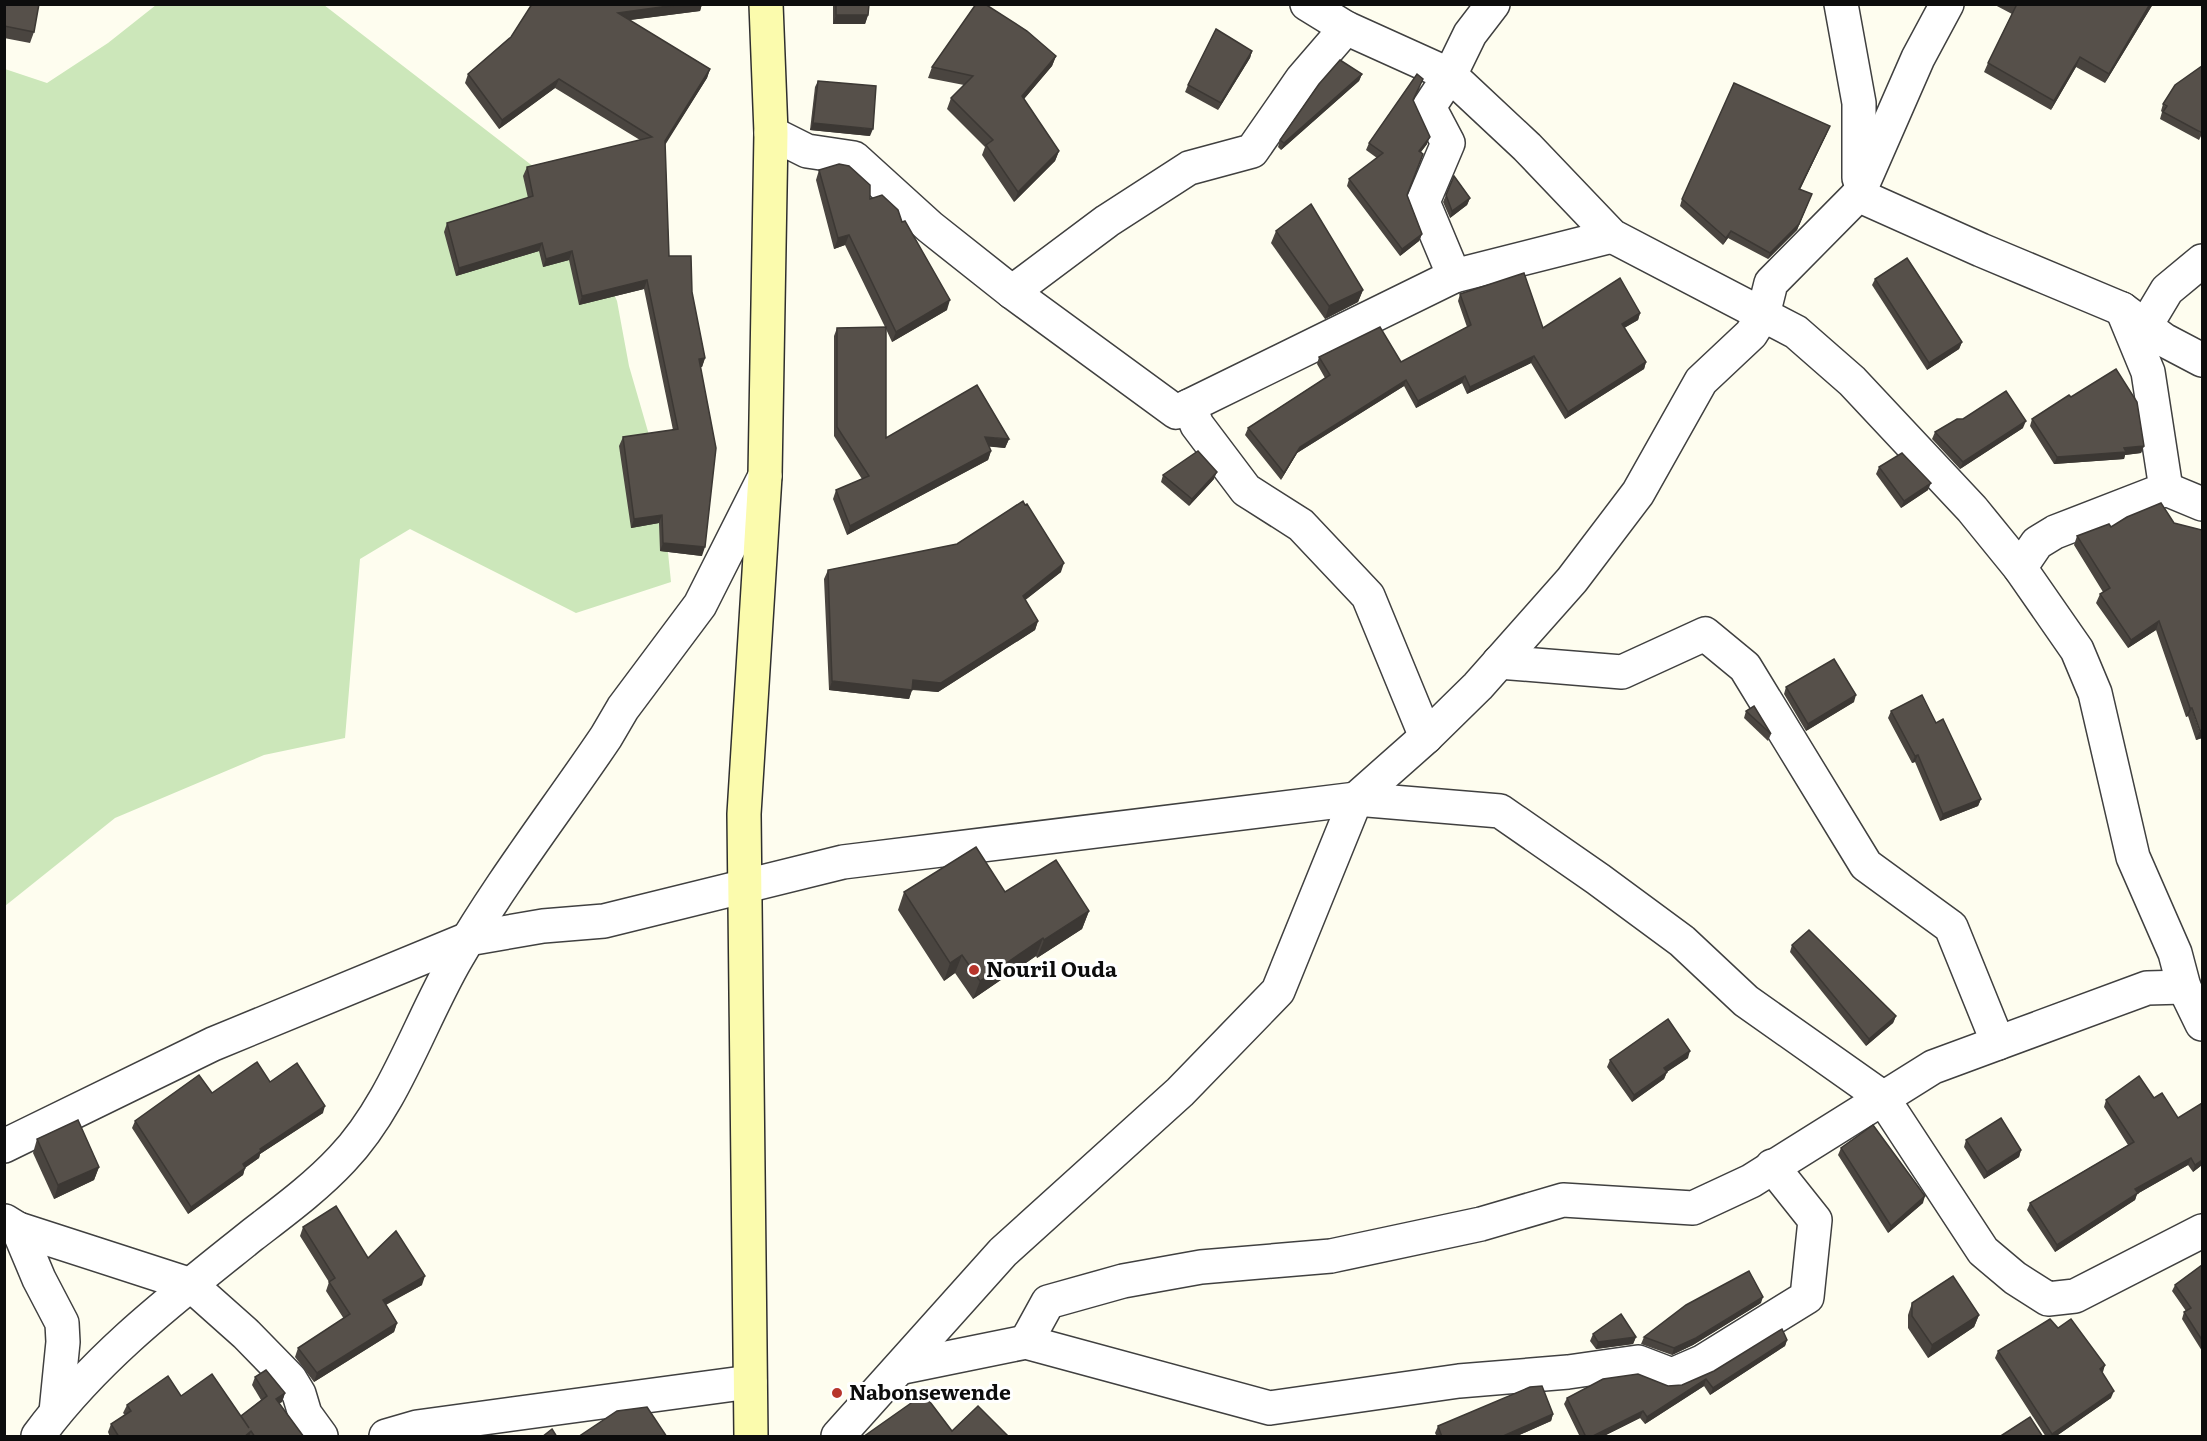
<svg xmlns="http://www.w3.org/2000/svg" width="2207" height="1441" font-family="Literata,serif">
	<rect width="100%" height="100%" fill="#fefdef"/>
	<path fill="#cce7ba" d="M156,5H324L534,167L587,233L617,301L629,366L660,473L671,582L576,613L410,529L360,559L345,738L264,755L115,818L5,906V69L47,83L108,43Z"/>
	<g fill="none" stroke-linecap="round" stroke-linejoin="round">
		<defs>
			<g id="street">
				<path d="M1307,4L1346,28L1450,75L1527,147L1612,236L1796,332L1852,381L1972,509L2020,568L2077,650L2095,693L2133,857L2175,953L2184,987L2202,1024"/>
				<path d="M1841,4L1859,103V178"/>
				<path d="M771,133L807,151L854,158L930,227L1012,292L1176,412L1189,406"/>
				<path d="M1858,195L1918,58L1947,4"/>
				<path d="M1454,276L1423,202L1448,143L1429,107L1450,75L1470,34L1493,4"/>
				<path d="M1012,292L1107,221L1189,168L1252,151L1302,79L1346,28"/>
				<path d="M2146,325L2167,290L2202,261"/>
				<path d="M2166,489L2202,504"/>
				<path d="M2020,568L2037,543L2055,532L2166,489L2148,372L2122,309"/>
				<path d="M1499,662L1622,672L1705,634L1745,667L1866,865L1951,927L1998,1043"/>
				<path d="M1426,737L1368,596L1301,525L1246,490L1197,425L1189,406L1454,276L1612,236"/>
				<path d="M4,1146L213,1044L468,939L543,926L604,921L843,862L1356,799L1500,811L1598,879L1682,941L1746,1001L1882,1097L1983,1251L2015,1278L2048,1299L2075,1296L2202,1231"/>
				<path d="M5,1221L18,1229L39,1279L62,1323L63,1342L56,1412"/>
				<path d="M18,1229L191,1285L246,1334L290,1379L299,1394L305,1414L321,1436"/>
				<path d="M1026,1342L1048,1302L1123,1281L1201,1267L1331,1256L1481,1224L1563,1200L1693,1208L1751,1181L1933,1067L2147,988L2184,987"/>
				<path d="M903,1367L1026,1342L1270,1408L1459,1381L1568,1372L1638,1362L1672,1375L1702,1362L1807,1297L1815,1220L1772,1166"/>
				<path d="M38,1436C96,1357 175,1297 251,1236C282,1212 315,1188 342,1159C393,1106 419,1024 455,961C500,883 556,811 606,737L623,708L700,605L765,476"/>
				<path d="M386,1436L417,1427L750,1382"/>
				<path d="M838,1436L1003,1252L1180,1092L1278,991L1356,799L1426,737L1478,686L1572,580L1638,493L1701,381L1751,334L1763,315L1771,283L1858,195L1981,250L2122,309L2164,340L2202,360"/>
			</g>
			<path id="secondary" d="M751,1436L744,814L765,476L771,133L766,4"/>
		</defs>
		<use href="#street" stroke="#404040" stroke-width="36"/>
		<use href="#secondary" stroke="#2f2f2f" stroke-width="36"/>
		<use href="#street" stroke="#fff" stroke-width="33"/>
		<use href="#secondary" stroke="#fbfbad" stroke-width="33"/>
	</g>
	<g fill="#4a4540">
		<path d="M4,4L34,32L30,43L4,38Z"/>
		<path d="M532,4H702L700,11L629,20L710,69L707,78L665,144L669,256L692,292L705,358L702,367H700L702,556L660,551L659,523L631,528L619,446L623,437L673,430L644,289L579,305L569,260L543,267L539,251L456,276L444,232L447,223L528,198L523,176L527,167L640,140L555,88L499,129L465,83L468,74L511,37Z"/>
		<path d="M830,4H869L868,15L865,24H833V6L830,5Z"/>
		<path d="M1995,4H2153L2105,83L2076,67L2051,110L1984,72L1988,63L2012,14L1995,5Z"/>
		<path d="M1252,51L1250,58L1218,110L1185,92L1188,85Z"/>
		<path d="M1056,56L1052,66L1024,99L1059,151L1055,161L1014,202L982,155L985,147L947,109L951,98L964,85L928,78L932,67Z"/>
		<path d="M1362,74L1359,81L1281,150L1278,147L1280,140Z"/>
		<path d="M818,81L870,136L810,130L815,87Z"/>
		<path d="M1421,86L1413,101L1427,144L1421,152L1407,195L1422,234L1419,241L1400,256L1347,186L1349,179L1377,158L1366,150L1369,143Z"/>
		<path d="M2163,104L2202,134L2199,140L2160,119L2162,112L2161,111Z"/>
		<path d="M1827,133L1800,189L1809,201L1797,230L1768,259L1728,238L1723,245L1680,206L1682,199Z"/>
		<path d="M819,170L870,199L947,310L892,342L886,329V438L1009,439L1005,448L989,446L991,451L988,460L847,535L833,499L836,490L862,479L834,436V336L837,328L885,327L845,245L834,249L816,180Z"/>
		<path d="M1454,176L1470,198L1467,205L1450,218L1443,202Z"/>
		<path d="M1276,231L1363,290L1358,302L1325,319L1271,243Z"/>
		<path d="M1875,279L1962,342L1959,349L1927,370L1872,285Z"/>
		<path d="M1460,294L1543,328L1640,313L1638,320L1624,328L1646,362L1644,369L1565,419L1531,363L1467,394L1462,383L1416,408L1404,386L1297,453L1281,480L1245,435L1248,428L1325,378L1317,364L1319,357L1401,362L1467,327L1458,301Z"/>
		<path d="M2071,397L2144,446L2141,453L2125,455L2124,459L2054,464L2030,426L2032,419Z"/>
		<path d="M1963,419L2023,428L1960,469L1932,439L1935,432Z"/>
		<path d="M1879,467L1928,490L1901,508L1876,474Z"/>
		<path d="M1163,475L1214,479L1189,506L1161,482Z"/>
		<path d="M2127,517L2202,738L2196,740L2188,716L2186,717L2156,630L2128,648L2096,603L2100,594L2103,592L2074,545L2077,536L2111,527Z"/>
		<path d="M828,570L1061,572L1025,600L1038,621L1035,630L938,692L912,690L909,699L829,690L824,579Z"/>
		<path d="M1786,687L1854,702L1806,731L1784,694Z"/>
		<path d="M1746,711L1771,734L1768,741L1744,718Z"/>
		<path d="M1891,711L1936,723L1981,799L1978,806L1940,821L1915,762L1912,763L1888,718Z"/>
		<path d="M904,892H1005L1089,911L1082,929L1037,958L1036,956L973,999L955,973L944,981L898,910Z"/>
		<path d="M1792,945L1896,1016L1893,1023L1866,1046L1790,952Z"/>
		<path d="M1688,1058L1667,1072L1664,1079L1632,1102L1607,1067L1610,1060Z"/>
		<path d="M270,1082L323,1113L260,1154L259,1158L245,1168L243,1175L188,1214L132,1128L135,1121L212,1093Z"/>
		<path d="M2106,1100L2202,1165L2193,1172L2188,1165L2137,1194L2135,1200L2055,1252L2027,1210L2030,1203L2128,1145L2104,1107Z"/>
		<path d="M37,1139L99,1167L94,1180L54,1199L33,1153Z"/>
		<path d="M1966,1140L2021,1150L2019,1157L1984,1179L1964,1147Z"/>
		<path d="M1841,1148L1923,1203L1888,1233L1838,1155Z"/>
		<path d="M303,1227L422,1285L386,1305L397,1323L394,1332L314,1382L295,1357L298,1348L344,1319L326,1291L329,1282L300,1236Z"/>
		<path d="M2202,1265V1351L2182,1319L2184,1312L2186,1311L2172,1291L2175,1285Z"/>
		<path d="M1761,1303L1693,1345L1672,1355L1641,1344L1644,1337Z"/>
		<path d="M1912,1303L1979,1315L1974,1327L1928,1358L1908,1328V1315Z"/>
		<path d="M2058,1328L2105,1365L2102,1372L2111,1398L2055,1437H2046L1995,1358L1998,1351Z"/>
		<path d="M1593,1334L1636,1337L1633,1344L1596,1349L1590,1341Z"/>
		<path d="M1787,1340L1785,1346L1710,1395L1704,1386L1645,1424L1640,1418L1602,1437H1580L1564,1404L1567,1398L1668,1386L1682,1385Z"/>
		<path d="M255,1377L285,1393L282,1402L279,1403L304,1437H110L108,1432L111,1424L125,1415L123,1413L127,1405L241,1416L261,1400L252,1385Z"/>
		<path d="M1553,1414L1551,1421L1515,1437H1437L1435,1433L1438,1426Z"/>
	</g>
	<g fill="#3c3834">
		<path d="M683,4H702L700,11L615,22L618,13Z"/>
		<path d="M2150,4H2153L2105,83L2109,74Z"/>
		<path d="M836,15H868L865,24H833Z"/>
		<path d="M1252,51L1250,58L1218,110L1221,103Z"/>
		<path d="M1056,56L1052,66L1018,106L1022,96Z"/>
		<path d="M2080,57L2076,67L2051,110L2054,101Z"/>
		<path d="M710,69L707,78L662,150L665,141Z"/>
		<path d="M1362,74L1359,81L1281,150L1284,143Z"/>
		<path d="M559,79L555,88L499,129L502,120Z"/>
		<path d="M813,123L873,129L870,136L810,130Z"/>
		<path d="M1830,126L1827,133L1797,196L1799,189Z"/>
		<path d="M1430,137L1427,144L1417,157L1419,151Z"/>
		<path d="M1059,151L1055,161L1014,202L1018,192Z"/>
		<path d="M1470,198L1467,205L1450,218L1452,211Z"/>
		<path d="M1809,201L1797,230L1768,259L1770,253Z"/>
		<path d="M1731,231L1728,238L1723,245L1726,238Z"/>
		<path d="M1422,234L1419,241L1400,256L1402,249Z"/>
		<path d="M849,235L845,245L834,249L838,238Z"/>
		<path d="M542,243L539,251L456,276L459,268Z"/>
		<path d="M572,251L569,260L543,267L546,259Z"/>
		<path d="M647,280L644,289L579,305L582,296Z"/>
		<path d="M1363,290L1358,302L1325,319L1329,306Z"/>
		<path d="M950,300L947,310L892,342L896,332Z"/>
		<path d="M1640,313L1638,320L1619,331L1622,324Z"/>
		<path d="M1962,342L1959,349L1927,370L1929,363Z"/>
		<path d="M1534,356L1531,363L1467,394L1470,387Z"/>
		<path d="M705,358L702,367L695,368L699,359Z"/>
		<path d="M1646,362L1644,369L1565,419L1568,412Z"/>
		<path d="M1465,376L1462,383L1416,408L1418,401Z"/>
		<path d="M1406,380L1404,386L1297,453L1281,480L1284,473L1300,447Z"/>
		<path d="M2026,421L2023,428L1960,469L1963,462Z"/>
		<path d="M985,437L1009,439L1005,448L982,446Z"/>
		<path d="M2144,446L2141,453L2125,455L2124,459L2054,464L2057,457Z"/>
		<path d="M991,451L988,460L847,535L850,526Z"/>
		<path d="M1217,472L1214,479L1189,506L1192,499Z"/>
		<path d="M1931,483L1928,490L1901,508L1904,501Z"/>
		<path d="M662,515L659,523L631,528L634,519Z"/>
		<path d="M663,543L705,547L702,556L660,551Z"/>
		<path d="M1064,563L1061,572L1019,605L1023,596Z"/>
		<path d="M1038,621L1035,630L938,692L910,689L913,680Z"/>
		<path d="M2159,621L2156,630L2128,648L2131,640Z"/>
		<path d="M832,681L912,690L909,699L829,690Z"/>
		<path d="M1856,695L1854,702L1806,731L1808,724Z"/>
		<path d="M2190,708H2192L2188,716L2186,717Z"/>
		<path d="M2202,730V738L2196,740L2200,731Z"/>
		<path d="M1918,755L1915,762L1912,763L1915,756Z"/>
		<path d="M1981,799L1978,806L1940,821L1943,814Z"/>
		<path d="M1089,911L1082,929L1037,958L1044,940Z"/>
		<path d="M1043,938L1036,956L973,999L980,981Z"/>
		<path d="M962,955L955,973L944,981L950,963Z"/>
		<path d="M1896,1016L1893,1023L1866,1046L1869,1039Z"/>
		<path d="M1690,1051L1688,1058L1662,1075L1664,1068Z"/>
		<path d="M1667,1072L1664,1079L1632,1102L1634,1095Z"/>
		<path d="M325,1106L323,1113L260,1154L259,1158L240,1171L243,1164L260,1149Z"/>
		<path d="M2021,1150L2019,1157L1984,1179L1987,1172Z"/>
		<path d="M2191,1158L2188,1165L2137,1194L2135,1200L2055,1252L2057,1245L2135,1189Z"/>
		<path d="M2202,1160V1165L2193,1172L2195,1165Z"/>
		<path d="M99,1167L94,1180L54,1199L58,1185Z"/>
		<path d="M245,1168L243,1175L188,1214L191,1207Z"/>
		<path d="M1925,1196L1923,1203L1888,1233L1891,1226Z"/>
		<path d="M425,1276L422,1285L379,1308L383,1300Z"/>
		<path d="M1763,1297L1761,1303L1693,1345L1672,1355L1674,1348Z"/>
		<path d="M1979,1315L1974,1327L1928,1358L1932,1345Z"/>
		<path d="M397,1323L394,1332L314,1382L317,1373Z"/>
		<path d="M1636,1337L1633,1344L1596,1349L1598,1342Z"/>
		<path d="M1787,1340L1785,1346L1710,1395L1713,1388Z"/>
		<path d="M2105,1365L2103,1372L2097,1376L2100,1369Z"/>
		<path d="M1706,1379L1704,1386L1645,1424L1647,1417Z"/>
		<path d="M2114,1391L2111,1398L2055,1437H2051L2052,1434Z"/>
		<path d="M285,1393L282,1402L273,1407L276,1399Z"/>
		<path d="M1643,1411L1640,1418L1602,1437H1591Z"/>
		<path d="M1553,1414L1551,1421L1515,1437H1501Z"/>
		<path d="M251,1431L249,1437H244Z"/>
	</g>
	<g fill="#56504a" stroke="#3c3834" stroke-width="1.5">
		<path d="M4,4H39L34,32L4,26Z"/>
		<path d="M532,4H683L618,13L710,69L665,141L669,256H691L692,292L705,358L699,359L716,448L705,547L663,543L662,515L634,519L623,437L678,429L647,280L582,296L572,251L546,259L542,243L459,268L447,223L533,196L527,167L652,137L559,79L502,120L468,74L511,37Z"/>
		<path d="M836,4H869L868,15H836Z"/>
		<path d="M976,4H985L1027,31L1056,56L1022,96L1059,151L1018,192L986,145L993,140L951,98L973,76L932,67Z"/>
		<path d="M2150,4L2109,74L2080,57L2054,101L1988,63L2017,4Z"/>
		<path d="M1216,29L1252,51L1221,103L1188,85Z"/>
		<path d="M1340,60L1362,74L1284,143L1280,140L1319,84Z"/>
		<path d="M2202,66V133L2163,112L2167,106L2163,104L2175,85Z"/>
		<path d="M1417,74L1423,79L1413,100L1430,137L1419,151L1423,154L1407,195L1422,234L1402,249L1349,179L1383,153L1369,143Z"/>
		<path d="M818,81L876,86L873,129L813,123Z"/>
		<path d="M1734,83L1830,126L1799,189L1812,194L1799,224L1770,253L1731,231L1726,238L1682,199Z"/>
		<path d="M839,164L849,166L870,185V199L882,195L898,210L902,222L905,221L950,300L896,332L849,235L838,238L819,170Z"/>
		<path d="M1454,176L1470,198L1452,211L1446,195Z"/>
		<path d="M1311,204L1363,290L1329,306L1276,231Z"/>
		<path d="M1907,258L1962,342L1929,363L1875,279Z"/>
		<path d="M1524,273L1543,328L1620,278L1640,313L1622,324L1646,362L1568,412L1534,356L1470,387L1465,376L1418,401L1406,380L1300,447L1284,473L1248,428L1330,375L1319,357L1380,327L1401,362L1471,325L1460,294Z"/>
		<path d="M886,327V438L977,385L1009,439L985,437L991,451L850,526L836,490L869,476L837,427V328Z"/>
		<path d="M2116,369L2137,402L2144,446L2124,448L2126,452L2057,457L2032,419L2069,395L2071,397Z"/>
		<path d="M2006,391L2026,421L1963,462L1935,432L1957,419H1963Z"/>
		<path d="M1198,451L1217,472L1192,499L1163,475Z"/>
		<path d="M1902,453L1931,483L1904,501L1879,467Z"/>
		<path d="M1023,501L1025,505L1027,504L1064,563L1023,596L1038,621L941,683L913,680L912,690L832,681L828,570L957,544Z"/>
		<path d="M2161,503L2174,523L2202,530V730L2200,731L2192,708H2190L2159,621L2131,640L2100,594L2110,588L2077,536L2109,524L2111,527L2127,517Z"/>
		<path d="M1834,659L1856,695L1808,724L1786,687Z"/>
		<path d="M1922,695L1936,723L1943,719L1981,799L1943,814L1918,755L1915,756L1891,711Z"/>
		<path d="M1754,706L1771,734L1746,711Z"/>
		<path d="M976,847L1005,892L1056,860L1089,911L1044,940L1043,938L980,981L962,955L950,963L904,892Z"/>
		<path d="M1809,930L1896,1016L1869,1039L1792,945Z"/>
		<path d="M1668,1019L1690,1051L1664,1068L1667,1072L1634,1095L1610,1060Z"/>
		<path d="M257,1062L270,1082L297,1063L325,1106L260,1149L261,1151L243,1164L245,1168L191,1207L135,1121L199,1075L212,1093Z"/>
		<path d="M2139,1076L2154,1098L2162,1093L2178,1118L2202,1103V1160L2195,1165L2191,1158L2135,1189L2138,1193L2057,1245L2030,1203L2134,1142L2106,1100Z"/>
		<path d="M2001,1118L2021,1150L1987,1172L1966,1140Z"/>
		<path d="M78,1120L99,1167L58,1185L37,1139Z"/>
		<path d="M1873,1125L1925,1196L1891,1226L1841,1148Z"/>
		<path d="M336,1206L368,1258L396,1231L425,1276L383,1300L397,1323L317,1373L298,1348L350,1314L329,1282L335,1278L303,1227Z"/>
		<path d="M2202,1265V1340L2184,1312L2191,1308L2175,1285Z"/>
		<path d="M1749,1271L1763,1297L1696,1338L1674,1348L1644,1337L1686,1305Z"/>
		<path d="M1953,1276L1979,1315L1932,1345L1912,1316V1303Z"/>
		<path d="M1621,1314L1636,1337L1598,1342L1593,1334Z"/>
		<path d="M2050,1319L2058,1328L2071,1319L2105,1365L2100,1369L2114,1391L2052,1434L1998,1351Z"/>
		<path d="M1782,1329L1787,1340L1713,1388L1706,1379L1647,1417L1643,1411L1591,1437H1586L1567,1398L1603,1379L1638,1374L1668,1386L1682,1385L1714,1371Z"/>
		<path d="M266,1370L285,1393L276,1399L304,1437H255L251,1431L244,1437H119L111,1424L131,1411L127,1405L168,1376L181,1396L212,1374L249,1428L241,1416L267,1396L255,1377Z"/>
		<path d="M1542,1386L1553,1414L1501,1437H1442L1438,1426L1530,1387Z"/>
		<path d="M924,1394L952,1431L978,1406L1009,1437H863Z"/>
		<path d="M647,1407L667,1437H578L617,1411Z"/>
		<path d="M2030,1417L2043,1437H1999Z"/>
		<path d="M552,1429L557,1437H542Z"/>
	</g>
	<g fill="#b7352c" stroke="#fff" stroke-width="2">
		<circle cx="974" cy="970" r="6"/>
		<circle cx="837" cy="1393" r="6"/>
	</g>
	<g text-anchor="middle" stroke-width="6" stroke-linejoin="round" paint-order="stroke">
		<g font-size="21" font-weight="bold" fill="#0d0d0d" stroke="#fff" text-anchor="start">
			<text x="986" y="977">Nouril Ouda</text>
			<text x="849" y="1400">Nabonsewende</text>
		</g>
	</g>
	<rect width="2207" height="1441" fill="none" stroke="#0d0d0d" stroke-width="12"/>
</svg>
